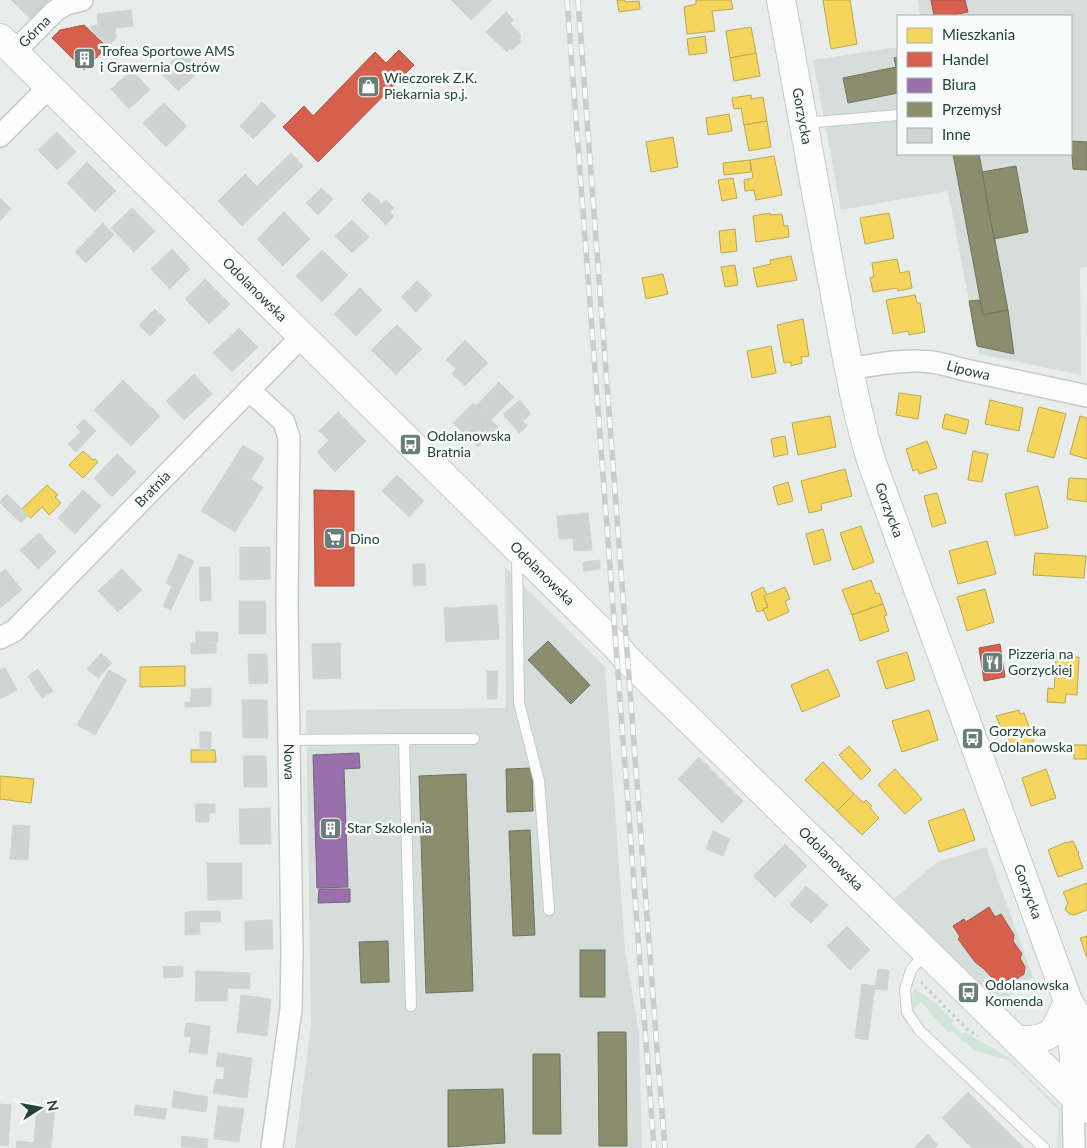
<svg xmlns="http://www.w3.org/2000/svg" width="1087" height="1148" font-family="Lato,sans-serif">
	<rect width="100%" height="100%" fill="#e8edeb"/>
	<g fill="#d6dedb">
		<path d="M918,0H1087V267L1080,268L1081,375L979,354L948,191L841,210L813,60L898,47V154H1071V16H920Z"/>
		<path d="M505,567L605,667L625,950L639,1032L642,1148H295L311,1025L306,710L506,708Z"/>
		<path d="M986,847L1033,977L1001,1004L894,899L937,862Z"/>
	</g>
	<path fill="#d1e6d8" d="M915,989L936,1003L954,1021L952,1024L962,1034L965,1032L1011,1059L1058,1106L1060,1109L1061,1148L1057,1147L1059,1110L1009,1060L975,1051L951,1031L948,1032L921,1002L913,1010L912,994Z"/>
	<g fill="#f6d55c" stroke="#b7a952">
		<path d="M617,0H625V2L639,1L640,9L619,12Z"/>
		<path d="M696,0H731L733,9L712,11L715,31L687,34L684,7L696,4Z"/>
		<path d="M823,0H850L857,44L831,49Z"/>
		<path d="M751,27L756,53L730,58L726,31Z"/>
		<path d="M705,36L707,53L689,55L687,39Z"/>
		<path d="M756,53L760,76L734,81L730,58Z"/>
		<path d="M751,95V99L763,97L767,121L744,125L741,108L734,109L732,98Z"/>
		<path d="M729,114L732,131L708,135L706,118Z"/>
		<path d="M767,121L771,147L749,151L744,125Z"/>
		<path d="M673,137L678,167L651,172L646,142Z"/>
		<path d="M774,156L782,195L756,200L754,190L745,191L744,180L753,178L750,160Z"/>
		<path d="M750,160L751,172L724,175L723,163Z"/>
		<path d="M733,178L737,198L722,201L718,180Z"/>
		<path d="M770,213V215L782,214L784,226H788L789,237L756,242L753,216Z"/>
		<path d="M889,213L894,238L865,244L860,218Z"/>
		<path d="M735,229L737,251L721,253L719,231Z"/>
		<path d="M791,256L797,280L757,287L753,268L771,264L770,260Z"/>
		<path d="M897,259L900,273L909,271L912,288L898,291L897,288L873,292L870,278L874,277L872,263Z"/>
		<path d="M735,265L738,285L725,287L721,267Z"/>
		<path d="M663,274L668,294L646,299L642,278Z"/>
		<path d="M915,295L917,303H920L925,332L909,335L908,331L893,334L886,300Z"/>
		<path d="M803,319L809,356L801,357L802,363L791,366V362L784,363L777,325Z"/>
		<path d="M771,346L776,373L752,378L747,351Z"/>
		<path d="M899,393L921,396L918,419L896,415Z"/>
		<path d="M990,400L1023,408L1019,431L985,424Z"/>
		<path d="M1039,407L1066,414L1054,458L1027,451Z"/>
		<path d="M945,414L969,420L966,434L942,428Z"/>
		<path d="M830,416L836,447L798,455L792,423Z"/>
		<path d="M1080,416L1087,418V459L1070,454Z"/>
		<path d="M785,436L788,454L774,457L771,439Z"/>
		<path d="M927,441L937,468L919,474L918,469L913,471L906,449Z"/>
		<path d="M83,451L93,460L95,459L98,462L83,478L69,465Z"/>
		<path d="M973,451L988,454L982,482L968,480Z"/>
		<path d="M845,469L852,496L821,504L822,510L809,513L801,481Z"/>
		<path d="M1069,478L1087,479V502L1067,499Z"/>
		<path d="M788,482L793,501L778,505L773,487Z"/>
		<path d="M47,485L58,495L55,497L61,503L49,515L42,507L31,518L22,509Z"/>
		<path d="M1038,486L1048,528L1015,536L1005,494Z"/>
		<path d="M937,493L946,523L932,527L924,496Z"/>
		<path d="M861,526L874,562L853,570L840,533Z"/>
		<path d="M823,529L831,560L814,565L806,534Z"/>
		<path d="M987,541L996,574L958,584L949,551Z"/>
		<path d="M1035,553L1086,556L1084,578L1033,575Z"/>
		<path d="M871,580L876,594L879,593L883,604L852,615L842,590Z"/>
		<path d="M763,587L767,595L764,596L768,607L763,609L764,610L757,612L751,593Z"/>
		<path d="M785,587L790,599L785,601L789,612L768,621L763,609L768,607L764,596Z"/>
		<path d="M985,589L994,622L967,631L957,597Z"/>
		<path d="M883,604L887,615L884,616L889,631L860,641L852,615Z"/>
		<path d="M907,652L915,680L886,689L877,661Z"/>
		<path d="M1056,655L1068,656V657H1079L1077,695L1066,694L1065,703L1047,702L1048,688L1054,689L1055,675H1056L1057,667H1055Z"/>
		<path d="M185,666V686L140,687V667Z"/>
		<path d="M828,669L840,696L802,712L791,685Z"/>
		<path d="M929,710L938,740L902,752L892,721Z"/>
		<path d="M1019,710L1020,714L1024,713L1034,741L1019,746L1018,742L1010,744L1005,727L1001,728L996,716Z"/>
		<rect x="1074" y="745" width="13" height="14"/>
		<path d="M849,746L871,770L861,780L839,755Z"/>
		<path d="M191,750H215L216,762H191Z"/>
		<path d="M823,762L854,794L837,811L805,780Z"/>
		<path d="M895,769L922,799L905,814L878,785Z"/>
		<path d="M1046,769L1056,798L1031,806L1022,778Z"/>
		<path d="M0,776L34,779L31,803L0,799Z"/>
		<path d="M854,794L864,803L866,800L872,806L870,808L879,818L862,835L837,811Z"/>
		<path d="M964,809L975,840L939,852L928,821Z"/>
		<path d="M1073,841L1077,849H1076L1077,851H1078L1079,853L1078,854L1083,868L1058,877L1048,850L1066,842V843Z"/>
		<path d="M1087,883V910L1074,915L1069,914L1065,909L1068,903L1063,892Z"/>
		<path d="M1087,936V958L1080,938Z"/>
	</g>
	<g fill="#d6604d" stroke="#a15747">
		<path d="M931,0H965L968,12L948,16H934Z"/>
		<path d="M84,25L107,47L84,70L52,38L60,30Z"/>
		<path d="M399,50L414,65L318,162L283,127L304,106L313,116L375,52L386,63Z"/>
		<path d="M314,490L354,491V586H315Z"/>
		<path d="M1000,644L1005,677L984,681L979,648Z"/>
		<path d="M989,907L995,917L1001,914L1014,935L1013,941L1022,954L1020,958L1025,967L1024,974L1015,980L1012,977L1004,983L996,982L984,969L975,962L958,939L960,937L953,926L964,919L966,922Z"/>
	</g>
	<g fill="#9970ab" stroke="#766289">
		<path d="M359,753L360,768L344,769L348,887L317,888L313,755Z"/>
		<path d="M319,889H350V902L318,903Z"/>
	</g>
	<g fill="#8c8c6e" stroke="#6d765e">
		<path d="M898,57V93L848,103L843,78L896,67L894,58Z"/>
		<path d="M1071,141L1087,142V170L1073,169Z"/>
		<path d="M953,154H979L1008,310L983,315Z"/>
		<path d="M1016,166L1028,232L994,239L982,172Z"/>
		<path d="M980,300L983,315L1008,310L1014,354L977,346L969,301Z"/>
		<path d="M548,641L590,685L571,704L528,660Z"/>
		<path d="M532,768L533,811L507,812L506,769Z"/>
		<path d="M466,774L473,991L426,993L419,776Z"/>
		<path d="M530,830L535,935L513,936L509,831Z"/>
		<path d="M388,941L389,982L361,983L359,942Z"/>
		<rect x="580" y="950" width="25" height="47"/>
		<path d="M598,1032H626L627,1146H599Z"/>
		<path d="M533,1054H560L561,1134H533Z"/>
		<path d="M503,1089L505,1143L448,1147V1090Z"/>
	</g>
	<g fill="#cfd4d2" stroke="#d1d6d4">
		<path d="M11,0H47L50,4L33,21Z"/>
		<path d="M451,0H492L471,20Z"/>
		<path d="M131,10L133,26L115,28L116,38L108,46L90,28L91,26L98,25L97,14Z"/>
		<path d="M506,12L514,20L510,23L520,34L521,38L519,40L521,42L512,50L510,48L507,52L486,32Z"/>
		<path d="M183,51L201,70L178,91L160,72Z"/>
		<path d="M132,70L150,90L129,109L111,89Z"/>
		<path d="M262,102L276,116L253,139L240,126Z"/>
		<path d="M164,103L187,126L166,147L143,123Z"/>
		<path d="M57,132L76,152L57,170L38,150Z"/>
		<path d="M291,153L303,166L242,226L218,201L245,174L257,186Z"/>
		<path d="M87,162L116,191L95,212L67,183Z"/>
		<path d="M321,188L333,199L318,215L306,203Z"/>
		<path d="M369,192L382,204L386,200L394,208L390,212L394,216L386,225L361,200Z"/>
		<path d="M0,198L11,209L0,221Z"/>
		<path d="M132,208L155,231L134,252L111,228Z"/>
		<path d="M284,212L310,239L283,266L257,239Z"/>
		<path d="M352,220L369,237L352,253L335,236Z"/>
		<path d="M103,223L114,235L86,263L75,252Z"/>
		<path d="M172,249L190,269L170,289L151,269Z"/>
		<path d="M322,250L348,275L322,302L296,276Z"/>
		<path d="M205,279L230,304L209,324L185,299Z"/>
		<path d="M417,281L432,295L416,312L401,297Z"/>
		<path d="M360,288L382,310L356,336L334,314Z"/>
		<path d="M155,309L166,320L150,336L139,325Z"/>
		<path d="M397,325L422,349L396,375L371,350Z"/>
		<path d="M239,328L258,347L232,372L213,353Z"/>
		<path d="M465,340L488,363L465,386L452,374L456,369L446,360Z"/>
		<path d="M194,374L212,394L184,420L166,401Z"/>
		<path d="M123,380L160,416L131,446L94,410Z"/>
		<path d="M499,382L514,397L491,420L476,406Z"/>
		<path d="M520,400L531,414L523,421L527,426L519,433L503,414Z"/>
		<path d="M473,403L498,427L478,447L453,423Z"/>
		<path d="M338,412L366,441L335,472L317,452L329,440L319,431Z"/>
		<path d="M84,419L96,431L76,452L68,444L81,432L76,427Z"/>
		<path d="M243,445L264,458L251,479L230,466Z"/>
		<path d="M117,454L136,472L112,497L94,478Z"/>
		<path d="M230,466L263,487L235,532L201,511Z"/>
		<path d="M397,475L424,501L409,517L382,491Z"/>
		<path d="M83,490L101,506L75,534L58,518Z"/>
		<path d="M7,494L28,515L21,523L0,503V501Z"/>
		<path d="M588,513L592,550L574,551L573,538L559,539L557,516Z"/>
		<path d="M39,533L56,552L38,569L20,550Z"/>
		<path d="M240,547H270V579L240,580Z"/>
		<path d="M179,554L194,561L180,590L166,583Z"/>
		<path d="M600,560V569L584,571L583,562Z"/>
		<path d="M413,564H425L426,585L413,586Z"/>
		<path d="M199,567H210L211,589H200Z"/>
		<path d="M5,569L22,590L0,608V573Z"/>
		<path d="M122,569L142,590L118,612L98,591Z"/>
		<path d="M172,586L180,590L171,610L163,606Z"/>
		<path d="M200,589H211V600L200,601Z"/>
		<rect x="239" y="601" width="27" height="33"/>
		<path d="M497,605L499,639L446,642L444,608Z"/>
		<path d="M196,632H218V642L196,643Z"/>
		<path d="M191,643H216V653L191,654Z"/>
		<path d="M340,643L341,678L313,679L312,644Z"/>
		<path d="M101,653L112,663L98,678L87,669Z"/>
		<path d="M248,654H267L268,683L249,684Z"/>
		<path d="M5,668L17,690L0,699V670Z"/>
		<path d="M38,669L53,691L42,698L28,676Z"/>
		<path d="M109,670L127,680L111,708L93,697Z"/>
		<path d="M487,671H498L497,699H487Z"/>
		<path d="M211,688V696L191,697V689Z"/>
		<path d="M211,696V706L185,707V702H190V697Z"/>
		<path d="M93,697L111,708L95,735L77,725Z"/>
		<path d="M242,700H267L268,738H243Z"/>
		<rect x="200" y="732" width="11" height="18"/>
		<path d="M243,756H266L267,787H244Z"/>
		<path d="M699,757L743,801L722,823L678,779Z"/>
		<path d="M195,804H215V813H209V822H196Z"/>
		<path d="M270,808L271,844H240L239,809Z"/>
		<path d="M13,825L30,826L28,860L10,859Z"/>
		<path d="M713,831L730,839L723,856L706,849Z"/>
		<path d="M785,844L807,866L775,898L753,876Z"/>
		<path d="M207,863H242V899L208,900Z"/>
		<path d="M806,886L828,905L811,923L790,905Z"/>
		<path d="M199,911H220L221,922H199Z"/>
		<path d="M199,911L200,934L185,935V912Z"/>
		<path d="M272,920L273,949L245,950V921Z"/>
		<path d="M847,926L870,950L850,970L827,946Z"/>
		<path d="M183,966V977L164,978L163,967Z"/>
		<path d="M878,969L889,970L887,990L875,989Z"/>
		<path d="M196,971L250,973V989L228,988L227,1001H195Z"/>
		<path d="M862,984L875,986L868,1040L855,1038Z"/>
		<path d="M241,995L271,999L267,1036L237,1032Z"/>
		<path d="M186,1023L210,1026L209,1039L184,1036Z"/>
		<path d="M191,1037L209,1039L207,1054L189,1052Z"/>
		<path d="M218,1053L252,1058L247,1098L213,1093L216,1079L223,1080L225,1067L216,1066Z"/>
		<path d="M174,1091L208,1097L206,1112L172,1107Z"/>
		<path d="M968,1092L1024,1148H972L942,1118Z"/>
		<path d="M0,1104L11,1105L8,1146L0,1145Z"/>
		<path d="M37,1105L55,1107L51,1148H16L17,1141L34,1143Z"/>
		<path d="M135,1105L167,1109L165,1119L134,1115Z"/>
		<path d="M218,1106L244,1109L239,1142L214,1139Z"/>
		<path d="M928,1134L938,1145L935,1148H914Z"/>
		<path d="M182,1136L208,1139L207,1148L181,1147Z"/>
	</g>
	<g fill="none" stroke-linecap="round" stroke-linejoin="round">
		<defs>
			<g id="lane">
				<path d="M804,123L898,115"/>
				<path d="M517,555L519,703L539,781L549,910"/>
				<path d="M404,739L411,1006"/>
				<path d="M289,740L404,739H474"/>
				<path d="M926,952L911,970L905,989L907,1012L920,1031L1044,1148"/>
			</g>
			<g id="street">
				<path id="s1" d="M14,52L55,11L66,4L82,0"/>
				<path d="M0,136L49,87"/>
				<path id="s2" d="M849,369C872,365 897,360 919,361C933,361 948,365 961,369L1087,396"/>
				<path id="s3" d="M249,390L284,422L289,438L287,603L292,952L291,1009L272,1148"/>
				<path id="s4" d="M0,638L14,631L302,336"/>
				<path d="M1073,1095L1074,1148"/>
			</g>
			<g id="secondary">
				<path id="s5" d="M781,0C798,93 815,186 832,279C844,340 853,401 871,460L1068,1001L1076,1015L1087,1040"/>
				<path id="s6" d="M0,38L616,646L627,659L1087,1109"/>
				<path d="M1070,1018L1074,1057L1073,1095"/>
				<path d="M1016,1040C1054,1041 1054,1033 1068,1001"/>
			</g>
		</defs>
		<use href="#lane" stroke="#c5cac8" stroke-width="12"/>
		<use href="#street" stroke="#c5cac8" stroke-width="24"/>
		<use href="#secondary" stroke="#c3cbc8" stroke-width="30"/>
		<path stroke="#c3ccca" stroke-width="3" stroke-dasharray="2.5 4" stroke-linecap="butt" d="M921,982L928,990L969,1031L978,1036"/>
		<use href="#lane" stroke="#fcfcfc" stroke-width="10"/>
		<use href="#street" stroke="#fcfcfc" stroke-width="21"/>
		<use href="#secondary" stroke="#fcfcfc" stroke-width="28"/>
		<defs>
			<g id="rail">
				<path d="M567,0L654,1148"/>
				<path d="M578,0L658,1062L665,1148"/>
			</g>
		</defs>
		<use href="#rail" stroke="#c9cdcc" stroke-width="5.5"/>
		<use href="#rail" stroke="#f7fbf9" stroke-width="4" stroke-dasharray="11" stroke-linecap="butt"/>
	</g>
	<defs>
		<symbol id="building-square" viewBox="-11 -11 22 22"><rect x="-9" y="-9" width="18" height="18" rx="4" fill="#697e78" stroke="#f7fbf9"/><path d="M-4-6H4V6H1V3H-1V6H-4ZM-2.5-4.3h1.7v1.8h-1.7ZM.8-4.3h1.7v1.8H.8ZM-2.5-1h1.7V.8h-1.7ZM.8-1h1.7V.8H.8Z" fill="#fff"/></symbol>
		<symbol id="shop-square" viewBox="-11 -11 22 22"><rect x="-9" y="-9" width="18" height="18" rx="4" fill="#697e78" stroke="#f7fbf9"/><path d="M-5-2.5h2.3a2.7 3.5 0 0 1 5.4 0H5L5.5 6h-11ZM-1.5-2.5h3a1.5 2.3 0 0 0-3 0Z" fill="#fff"/></symbol>
		<symbol id="bus-square" viewBox="-11 -11 22 22"><rect x="-9" y="-9" width="18" height="18" rx="4" fill="#697e78" stroke="#f7fbf9"/><path d="M-5-6H5V4H4V6H2V4H-2V6H-4V4H-5ZM-3.5-4V0h7V-4ZM-3.5 1.2v1.5H-2V1.2ZM2 1.2v1.5H3.5V1.2Z" fill="#fff"/></symbol>
		<symbol id="supermarket-square" viewBox="-11 -11 22 22"><rect x="-9" y="-9" width="18" height="18" rx="4" fill="#697e78" stroke="#f7fbf9"/><path d="M-6-5.5h2.5l.6 2H6L4.5 2H-2.5L-4.4-4H-6ZM-1.5 3.2a1.3 1.3 0 1 0 .1 0ZM3 3.2a1.3 1.3 0 1 0 .1 0Z" fill="#fff"/></symbol>
		<symbol id="restaurant-square" viewBox="-11 -11 22 22"><rect x="-9" y="-9" width="18" height="18" rx="4" fill="#697e78" stroke="#f7fbf9"/><path d="M-5-6h1v4h1v-4h1v4h1v-4h1v5L-1.5 .5V6h-2V.5L-5-1ZM5-6V6H3V1.5H1.5Q1.5-4 5-6Z" fill="#fff"/></symbol>
	</defs>
	<g fill-rule="evenodd">
		<use href="#building-square" x="72" y="46" width="25" height="25"/>
		<use href="#shop-square" x="356" y="74" width="25" height="25"/>
		<use href="#bus-square" x="398" y="432" width="25" height="25"/>
		<use href="#supermarket-square" x="322" y="526" width="25" height="25"/>
		<use href="#restaurant-square" x="980" y="650" width="25" height="25"/>
		<use href="#bus-square" x="960" y="726" width="25" height="25"/>
		<use href="#building-square" x="318" y="816" width="25" height="25"/>
		<use href="#bus-square" x="956" y="980" width="25" height="25"/>
	</g>
	<g text-anchor="middle" stroke-width="5" stroke-linejoin="round" paint-order="stroke">
		<g font-size="14" fill="#24423a" stroke="#f7fbf9">
			<text dy="5" stroke="none"><textPath href="#s1" startOffset="29">Górna</textPath></text>
			<text dy="5" stroke="none"><textPath href="#s5" startOffset="118">Gorzycka</textPath></text>
			<text dy="5" stroke="none"><textPath href="#s6" startOffset="358">Odolanowska</textPath></text>
			<text dy="5" stroke="none"><textPath href="#s2" startOffset="121">Lipowa</textPath></text>
			<text dy="5" stroke="none"><textPath href="#s4" startOffset="214">Bratnia</textPath></text>
			<text dy="5" stroke="none"><textPath href="#s5" startOffset="522">Gorzycka</textPath></text>
			<text dy="5" stroke="none"><textPath href="#s6" startOffset="762">Odolanowska</textPath></text>
			<text dy="5" stroke="none"><textPath href="#s3" startOffset="388">Nowa</textPath></text>
			<text dy="5" stroke="none"><textPath href="#s6" startOffset="1168">Odolanowska</textPath></text>
			<text dy="5" stroke="none"><textPath href="#s5" startOffset="928">Gorzycka</textPath></text>
		</g>
		<g font-size="14" fill="#24423a" stroke="#f7fbf9" text-anchor="start">
			<text x="100" y="56">Trofea Sportowe AMS<tspan x="100" dy="16">i Grawernia Ostrów</tspan></text>
			<text x="384" y="83">Wieczorek Z.K.<tspan x="384" dy="16">Piekarnia sp.j.</tspan></text>
			<text x="427" y="441">Odolanowska<tspan x="427" dy="16">Bratnia</tspan></text>
			<text x="350" y="544">Dino</text>
			<text x="1008" y="659">Pizzeria na<tspan x="1008" dy="16">Gorzyckiej</tspan></text>
			<text x="989" y="736">Gorzycka<tspan x="989" dy="16">Odolanowska</tspan></text>
			<text x="347" y="833">Star Szkolenia</text>
			<text x="985" y="990">Odolanowska<tspan x="985" dy="16">Komenda</tspan></text>
		</g>
	</g>
	<rect x="897" y="15" width="175" height="140" fill="#f7fbf9" stroke="#a3b1ad"/>
	<rect x="907" y="28" width="25" height="15" fill="#f6d55c" stroke="#a3b1ad"/>
	<text x="942" y="40" font-size="15" fill="#24423a">Mieszkania</text>
	<rect x="907" y="52" width="25" height="15" fill="#d6604d" stroke="#a3b1ad"/>
	<text x="942" y="65" font-size="15" fill="#24423a">Handel</text>
	<rect x="907" y="78" width="25" height="15" fill="#9970ab" stroke="#a3b1ad"/>
	<text x="942" y="90" font-size="15" fill="#24423a">Biura</text>
	<rect x="907" y="102" width="25" height="15" fill="#8c8c6e" stroke="#a3b1ad"/>
	<text x="942" y="115" font-size="15" fill="#24423a">Przemysł</text>
	<rect x="907" y="128" width="25" height="15" fill="#cfd4d2" stroke="#a3b1ad"/>
	<text x="942" y="140" font-size="15" fill="#24423a">Inne</text>
	<g transform="translate(40 1108) rotate(79)" stroke="#f7fbf9" stroke-width="4" paint-order="stroke">
	<path d="M0-4L9 19L0 12L-9 19Z" fill="#24423a"/>
	<text y="-8" font-size="14" font-weight="bold" text-anchor="middle" fill="#24423a">N</text>
	</g>
</svg>
